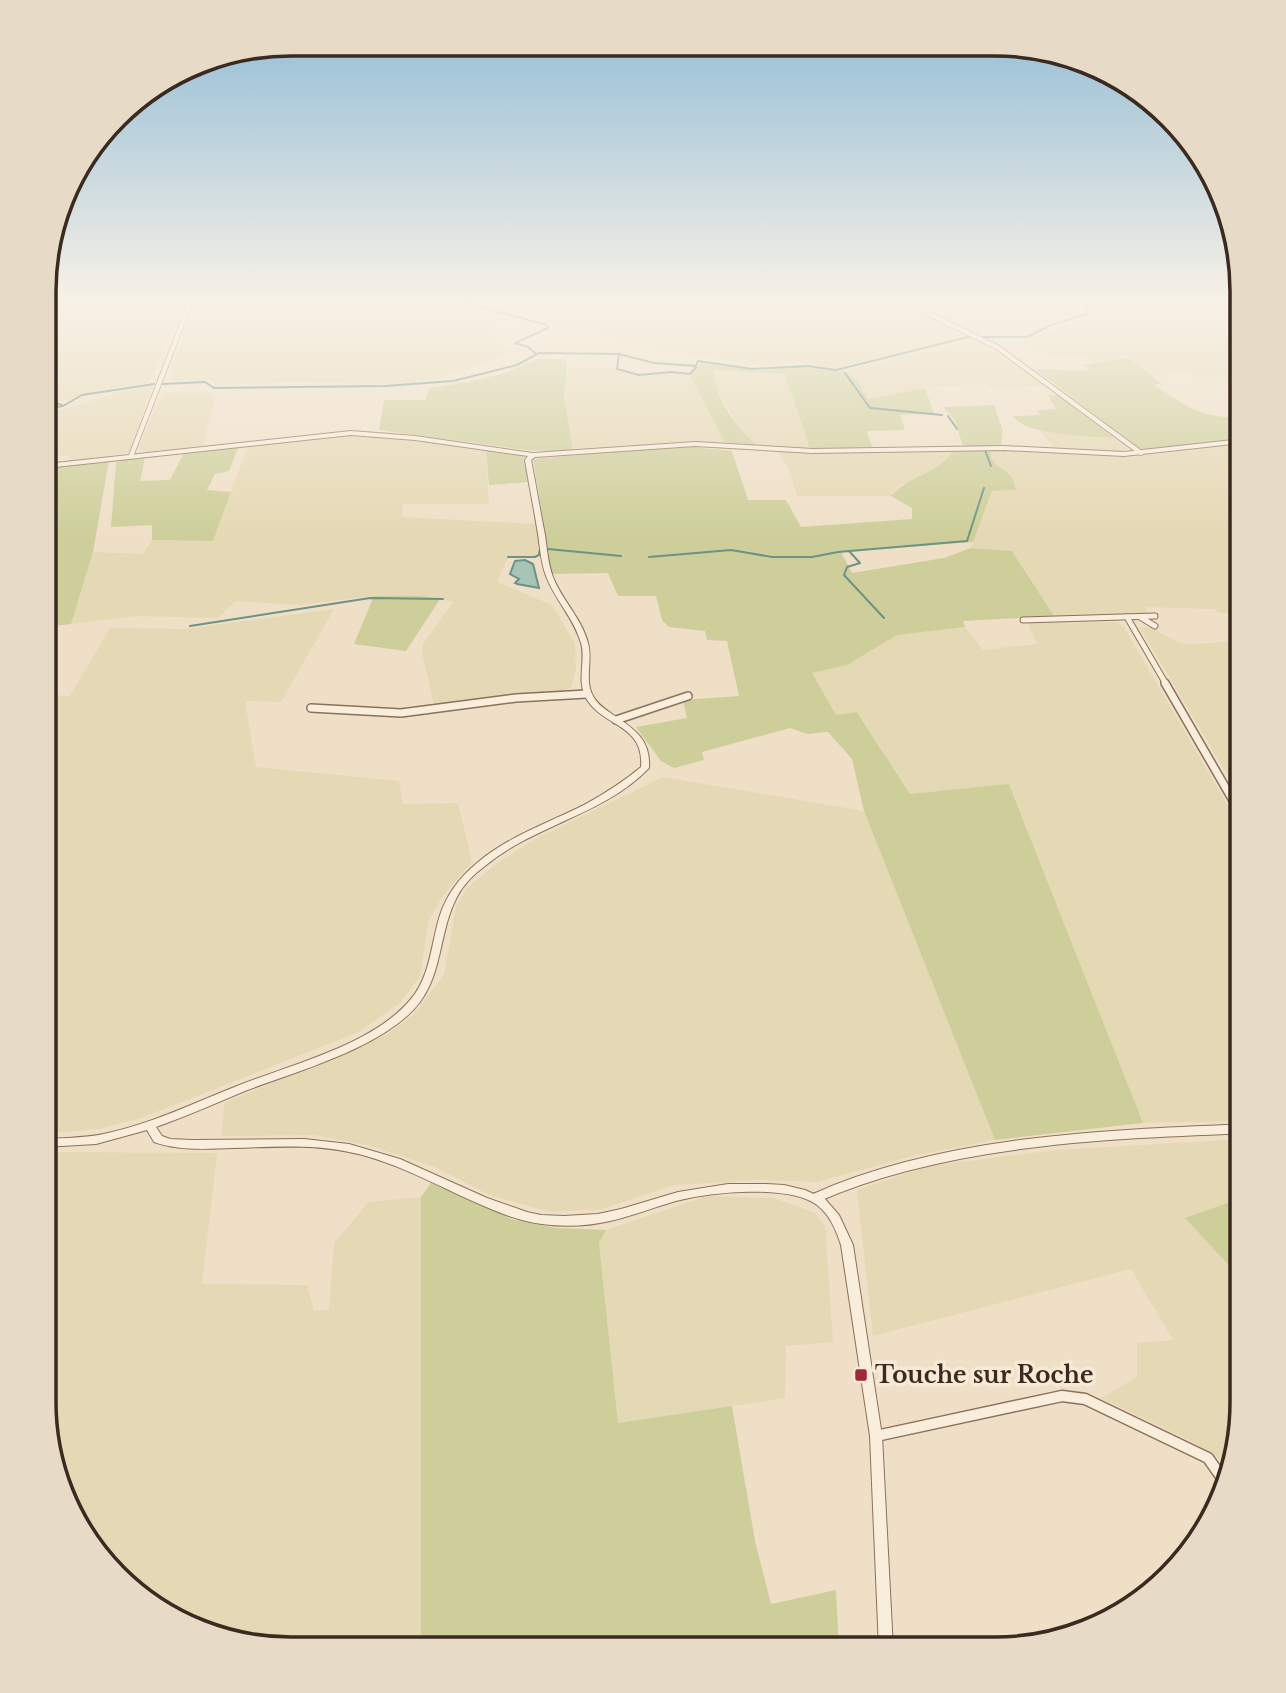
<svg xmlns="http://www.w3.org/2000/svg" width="1286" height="1693" font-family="'Libre Baskerville',serif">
	<rect width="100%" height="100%" fill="#efdfc7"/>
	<g fill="#e5d8b4">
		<path d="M75,301H185L159,364L148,383L107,389L46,405V321H56Z"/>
		<path d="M196,301H897L969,335L834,368L796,361L759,365L638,347L608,336L497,308L488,313L497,342L508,346L512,351L460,372L428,380L391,383L284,382L215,386L212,380L171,381L173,364Z"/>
		<path d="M964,301H1077L1079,313L1049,319L1030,329L1013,334H983L919,308Z"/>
		<path d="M1207,301H1242V393L1220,376L1200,377L1186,372L1152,376L1127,358L1095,363L1085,356H1051L1028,349L1019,342L1054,331L1072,321L1146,310L1165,322L1224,318Z"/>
		<path d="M975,340L1047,385L995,389L983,383L925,388L869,399L856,380L844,371Z"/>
		<path d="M568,368H614L633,376L671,374L690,376L725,442H688L573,452L564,396Z"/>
		<path d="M714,370L785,374L810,449L757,445L741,432L715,385Z"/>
		<path d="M153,386L130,452L71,462L70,455L52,457L46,453V414L126,390Z"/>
		<path d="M166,393H216L203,446L148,452L138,449L157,404Z"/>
		<path d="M1039,430L1115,438L1129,449L1119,452L1055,449Z"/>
		<path d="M340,436L381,437L486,450L489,504H403L402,517L536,524L541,556L508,557L497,582L552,605L575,644L576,669L571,687L565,691L514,694L434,705L422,653L423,644L453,602L422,596L364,597L300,605L235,601L218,618L136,616L71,624L93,552L143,554L152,540L213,541L248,446Z"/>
		<path d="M1242,444V613H1219L1214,609L1146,607L1147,614L1054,616L1012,551L971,548L992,491L1016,490L1011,476L994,465L990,458L991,450L1131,457Z"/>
		<path d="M954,450L945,464L899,486L891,496H797L788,467L777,452Z"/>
		<path d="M334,609L281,702L245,701L256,767L399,781L403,804L458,803L472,862L443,896L429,919L420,976L401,1002L359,1032L141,1118L99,1129L44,1134L45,695L70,696L110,628L184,629Z"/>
		<path d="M1116,622L1124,627L1242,830V1121L1143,1123L1010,785L910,794L858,712L836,715L811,672L847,665L897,635L965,627L983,650L1037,644L1028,623Z"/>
		<path d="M1150,627L1179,643L1190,644L1242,641V799L1140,628Z"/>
		<path d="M663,777L864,811L995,1140L913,1156L817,1182L760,1180L675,1185L602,1209L550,1212L489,1195L435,1167L370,1146L314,1135L222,1136L224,1103L386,1035L412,1016L444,975L456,907L467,888L496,864L535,839Z"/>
		<path d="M1242,1139V1419L1226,1464L1195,1443L1101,1398L1137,1377V1343L1173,1340L1131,1269L873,1336L857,1190L928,1166L1056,1150Z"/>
		<path d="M44,1152L217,1153L202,1284L307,1285L314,1311L329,1310L334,1243L369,1202L421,1197V1648L259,1647L153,1607L69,1512L44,1403Z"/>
		<path d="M707,1196L774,1198L815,1213L825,1226L833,1342L786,1346L785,1398L618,1423L599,1243L606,1230Z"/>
	</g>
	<g fill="#cdce9a">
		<path d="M1127,358L1162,383L1154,385C1189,408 1199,417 1242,418V439L1152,450L1137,448L1035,369C1053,369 1072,372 1090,370L1083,365Z"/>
		<path d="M536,359H564L567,363L564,396L573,452L526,450L379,430L384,400H425L430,388C466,382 504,377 536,359Z"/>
		<path d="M700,363L759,371L797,367L844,371L856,380L869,399L925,388L934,413L900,415L905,430L867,431L872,447L810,449L785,374L714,370C714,397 736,428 757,445L725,442L690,376Z"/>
		<path d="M1048,395H1059L1115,438C1092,436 1026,436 1013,416L1040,415L1037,410L1056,409Z"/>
		<path d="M994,405L1003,431L1001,446H966L962,444L955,420L943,407Z"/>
		<path d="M239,446L229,471L215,474L207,490L231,492L213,541L152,540V525L111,527L116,463L119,459L145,457L140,481L170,480L184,453Z"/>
		<path d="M683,446L732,451L748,500H786L801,527L912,519V508L891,496C910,474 936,476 954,450H991C990,468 1004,465 1012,478C1014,482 1014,486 1016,490L992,491L973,542L841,552L852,573L944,558L971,548L1012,551L1054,616L963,621L965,627L897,635L847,665L812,673L836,715L857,712L910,794L1009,784L1143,1123L995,1140L864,811L852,759L828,732L807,734L790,728L702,752L704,760L674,768L661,761L636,727L687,718L683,700L739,696L727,641L707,640L705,631L669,627L662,620L656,596H618L608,573L552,574L533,459Z"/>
		<path d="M486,450L522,455L526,460L529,482L489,485Z"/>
		<path d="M109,460L93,552L71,624L45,627L46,468Z"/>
		<path d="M374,596H422L440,599L406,651L354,644Z"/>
		<path d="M431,1183L514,1220L556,1228L606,1230L599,1243L618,1423L732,1406L755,1541L771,1604L836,1590L839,1649L421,1648V1197Z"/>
		<path d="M1242,1198V1279L1185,1218Z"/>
	</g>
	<path fill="#a8c3b8" stroke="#6e9286" stroke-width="2" d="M525,560L533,564L539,588L517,584L515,583L519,579L510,574L515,561Z"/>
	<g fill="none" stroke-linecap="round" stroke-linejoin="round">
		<g stroke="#6e9286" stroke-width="2">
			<path d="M459,301L547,325L548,328L515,343L528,347L535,353"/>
			<path d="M619,354L617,369L639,375L671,372L690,374L696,367"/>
			<path d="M845,373L870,408L942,415"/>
			<path d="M163,384L205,382L214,388L385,386L453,381L517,365L539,353L619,354L654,363L696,366L698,361L752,369L808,366L836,370L968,337H1027L1051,325L1087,314L1084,301"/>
			<path d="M46,400L62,405"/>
			<path d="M46,409L63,406L82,395L154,384"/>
			<path d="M948,416L957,429"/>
			<path d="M985,450L991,466"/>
			<path d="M548,549L621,556"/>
			<path d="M849,551L860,563L847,567L844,575L884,618"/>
			<path d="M508,557H535L539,555L540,549"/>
			<path d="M649,557L731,550L772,557H812L838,552L967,541L984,488"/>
			<path d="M190,626L370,598L443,599"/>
			<path d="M45,627L55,626"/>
		</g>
		<defs>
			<g id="minor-far4">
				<path d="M902,301L997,347L1141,453"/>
				<path d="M131,456L191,301"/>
			</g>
			<g id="minor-far3">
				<path d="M1127,617L1166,684"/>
				<path d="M1140,617L1155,626"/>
				<path d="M1023,620L1155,616"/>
			</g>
			<g id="minor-far2">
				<path d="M1165,683L1242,816"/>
				<path d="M311,708L401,713L516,698L587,694"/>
				<path d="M616,720L688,696"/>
			</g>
			<path id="minor-far1" d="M815,1198C942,1141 1104,1134 1242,1129"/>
			<path id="minor" d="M876,1436L1062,1396L1085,1399L1208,1458L1220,1475"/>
			<path id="tertiary" d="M351,431L415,436L533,453L695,442L813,449L1004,446L1124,452L1242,439V443L1124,456L1004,450L813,453L695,446L535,457L531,460C536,485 540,510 545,535C547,548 548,564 553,577C562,600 582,619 588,643C593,660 584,680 593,696C597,704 605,709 612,714C634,729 651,739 649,768C604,815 534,825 485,866C474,874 463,885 457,897C439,931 443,971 420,1002C386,1047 297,1071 245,1091C216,1103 187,1116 156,1127L162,1136L170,1139L192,1140L304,1139L349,1144L400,1159L487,1198L527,1212L541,1215L564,1216L598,1214L621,1209L678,1192L728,1184H766L784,1185L805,1190L825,1199L839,1215L853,1245L882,1436L893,1649H879L870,1436L841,1245C836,1230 830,1215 817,1205C788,1184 710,1192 676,1201C654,1207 633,1216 610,1221C589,1226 564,1227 542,1224C525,1222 507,1216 491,1209C444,1190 399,1162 349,1152C311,1144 271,1147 233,1148C206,1149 179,1151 154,1142L147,1130L96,1144L44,1147V1139C65,1138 87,1138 108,1133C153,1123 194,1103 237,1086C292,1064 373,1045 411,999C431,975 431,943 440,915C447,894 460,877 477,863C507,837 548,823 584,805C604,794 623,782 641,767C645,723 600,727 585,696C577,679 586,660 581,643C574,618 555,600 546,576C541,563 540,548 538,534C534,509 529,485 525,460L528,456L415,440L351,435L46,468V464Z"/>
		</defs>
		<use href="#minor-far4" stroke="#8b715c" stroke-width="6"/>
		<use href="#minor-far3" stroke="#8b715c" stroke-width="7"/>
		<use href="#minor-far2" stroke="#8b715c" stroke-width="10"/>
		<use href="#minor-far1" stroke="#8b715c" stroke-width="11"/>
		<use href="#minor" stroke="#8b715c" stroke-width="13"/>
		<use href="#tertiary" stroke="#8b715c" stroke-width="2"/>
		<use href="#minor-far4" stroke="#f9eddb" stroke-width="4.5"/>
		<use href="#minor-far3" stroke="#f9eddb" stroke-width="5"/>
		<use href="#minor-far2" stroke="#f9eddb" stroke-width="7"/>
		<use href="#minor-far1" stroke="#f9eddb" stroke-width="9"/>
		<use href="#minor" stroke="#f9eddb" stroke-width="10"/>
		<use href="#tertiary" fill="#f9eddb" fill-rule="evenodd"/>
	</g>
	<linearGradient id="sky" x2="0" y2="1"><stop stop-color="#8ebad5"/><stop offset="0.56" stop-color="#f8f1e6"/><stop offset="1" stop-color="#f8f1e6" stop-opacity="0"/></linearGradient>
	<rect width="1286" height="538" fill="url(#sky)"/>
	<rect fill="#9b2b36" stroke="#f6ead7" stroke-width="2.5" x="854" y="1368" width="14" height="14" rx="3.5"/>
	<g text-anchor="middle" stroke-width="7" stroke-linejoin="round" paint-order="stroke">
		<g font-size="23" font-weight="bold" fill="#3b2a20" stroke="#f6ead7" text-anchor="start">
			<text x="875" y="1383">Touche sur Roche</text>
		</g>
	</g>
	<path d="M0 0H1286V1693H0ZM291 56H995A235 235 0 0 1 1230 291V1402A235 235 0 0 1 995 1637H291A235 235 0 0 1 56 1402V291A235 235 0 0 1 291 56Z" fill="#e7dbc8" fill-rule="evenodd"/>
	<path fill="none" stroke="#3b2a20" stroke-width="3.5" d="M291 56H995A235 235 0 0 1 1230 291V1402A235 235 0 0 1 995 1637H291A235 235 0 0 1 56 1402V291A235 235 0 0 1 291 56Z"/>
</svg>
